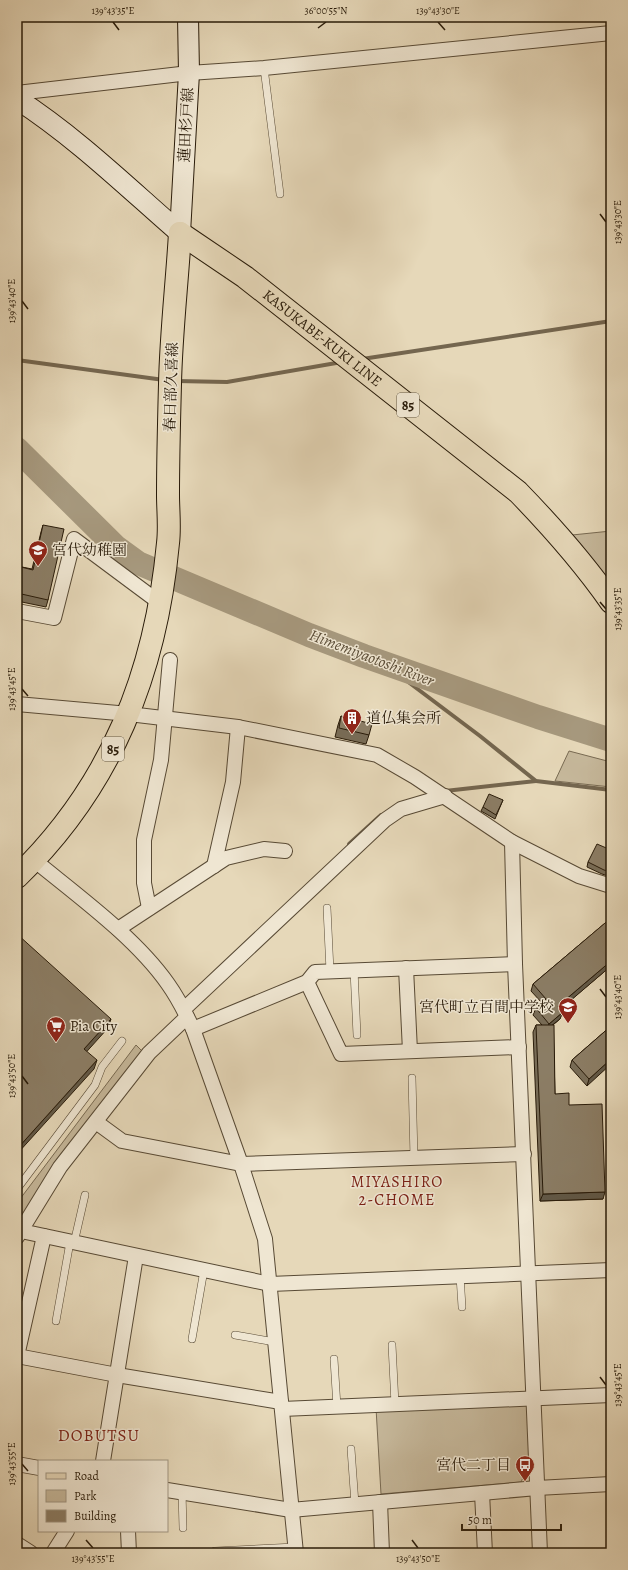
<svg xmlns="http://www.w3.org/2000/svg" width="628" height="1570" font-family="Alegreya,'Noto Serif JP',serif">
	<rect width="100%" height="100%" fill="#e6d8b9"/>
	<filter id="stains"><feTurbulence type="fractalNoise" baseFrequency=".005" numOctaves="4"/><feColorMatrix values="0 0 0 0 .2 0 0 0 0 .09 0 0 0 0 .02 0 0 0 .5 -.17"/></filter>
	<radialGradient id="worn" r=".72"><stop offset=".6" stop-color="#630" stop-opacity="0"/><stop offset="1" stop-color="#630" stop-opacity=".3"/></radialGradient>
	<g fill="#c6b89b" stroke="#786a52">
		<path d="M611,531V581H608L572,535Z"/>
		<path d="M569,751L611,762V787L555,781Z"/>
		<path d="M136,1045L143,1052L17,1226V1203Z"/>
		<path d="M529,1403L532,1466L528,1467L521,1482L381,1494L376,1408Z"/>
	</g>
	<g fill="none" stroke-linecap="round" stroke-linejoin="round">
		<g stroke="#74664f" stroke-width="4">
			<path d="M362,359L611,321"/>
			<path d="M17,360L164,380"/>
			<path d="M176,381L227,382L342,362"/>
			<path d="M383,663L480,736L536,781L611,790"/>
			<path d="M445,791L536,781"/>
			<path d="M349,844L381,815"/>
		</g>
		<path stroke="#a6987d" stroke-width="24" d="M17,449L116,547L138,563L309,635L364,656L538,717L611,740"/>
		<defs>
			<g id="lane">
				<path d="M264,68L280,194"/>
				<path d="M327,908L330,971"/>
				<path d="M354,970L357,1035"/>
				<path d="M412,1078L414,1158"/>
				<path d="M17,1189L95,1085L102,1067L122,1041"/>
				<path d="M74,1243L85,1195"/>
				<path d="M460,1276L462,1307"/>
				<path d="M56,1321L70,1242"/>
				<path d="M235,1335L275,1342"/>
				<path d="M192,1339L204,1270"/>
				<path d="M392,1345L395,1404"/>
				<path d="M334,1359L337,1407"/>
				<path d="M351,1449L355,1504"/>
				<path d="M182,1492L183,1528"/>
				<path d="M215,1551L295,1547"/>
			</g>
			<g id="street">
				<path d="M17,93L189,73L264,68L611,33"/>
				<path d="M17,611L54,618L74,539L160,603"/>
				<path d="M17,704L129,714L238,727L377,755L415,777L512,842L579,876L611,886"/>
				<path d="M512,842L515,964L540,1553"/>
				<path d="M34,860C78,896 136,938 168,984C178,998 186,1014 193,1029L241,1164L265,1239L296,1553"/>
				<path d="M214,866L233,782L238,727"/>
				<path d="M149,908L144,883V840L161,760L170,660"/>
				<path d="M118,929L226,858L264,849L285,851"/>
				<path d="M406,968L410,1051"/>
				<path d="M307,982L341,1054L519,1047"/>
				<path d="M184,1009L385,820L401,809L445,796"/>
				<path d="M193,1029L307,982L315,972L515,964"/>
				<path d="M96,1122L122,1141L241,1164L524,1154"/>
				<path d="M21,1231L270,1284L611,1270"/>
				<path d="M17,1237L60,1167L149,1053L187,1017"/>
				<path d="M17,1356L117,1375L281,1402"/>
				<path d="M17,1356L44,1236"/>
				<path d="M282,1409L611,1395"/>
				<path d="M103,1461L136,1256"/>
				<path d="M17,1464L39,1468"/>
				<path d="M167,1490L291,1510L537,1488L611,1484"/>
				<path d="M482,1493L485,1553"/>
				<path d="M380,1502L382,1553"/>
				<path d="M128,1531L129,1553"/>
				<path d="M17,1544L31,1553"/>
				<path d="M53,1553L67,1531"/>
			</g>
			<g id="secondary">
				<path d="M17,99C77,138 127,187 180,233"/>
				<path d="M180,233L189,73L188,17"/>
			</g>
			<g id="primary">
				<path id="s1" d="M180,233L245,277L518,492C552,527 583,562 611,602"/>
				<path d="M17,877C112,785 156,672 168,543C170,527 168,511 168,495C168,458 169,421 170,384C171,334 177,284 180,233"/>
			</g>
		</defs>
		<use href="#lane" stroke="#584a35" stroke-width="8"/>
		<use href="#street" stroke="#584a35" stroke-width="16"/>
		<use href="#secondary" stroke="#291b09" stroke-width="22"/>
		<use href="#primary" stroke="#291b09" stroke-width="24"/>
		<use href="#lane" stroke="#efe6d2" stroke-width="7"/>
		<use href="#street" stroke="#efe6d2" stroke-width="14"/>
		<use href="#secondary" stroke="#efe6d2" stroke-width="20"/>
		<use href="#primary" stroke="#e6d8b9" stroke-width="22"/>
	</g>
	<g fill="#786c57" stroke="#291b09">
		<path d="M43,525L48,600L46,607L17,601V566L32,569L41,532Z"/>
		<path d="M341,716L369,735L366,744L335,737L338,725Z"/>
		<path d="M503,800L495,819L481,811L483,807Z"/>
		<path d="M611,850V877L602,874L587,867L588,862Z"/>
		<path d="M611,918V966L560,1009V1019L553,1025L555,1094L569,1105L603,1199L540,1201L533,1032L536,1025H542L533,1015L536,1008L542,1003L531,991L533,984Z"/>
		<path d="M611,1026L587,1086L570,1067L572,1060Z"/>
	</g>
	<g fill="#615847" stroke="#291b09">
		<path d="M611,961V966L556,1013L558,1006Z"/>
		<path d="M563,1012L560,1019L546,1030L549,1024Z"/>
		<path d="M111,1019L108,1028L81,1058L84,1049Z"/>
		<path d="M611,1059V1064L587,1086L589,1079Z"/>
		<path d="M97,1060L94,1069L17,1154V1149Z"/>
		<path d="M605,1192L603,1199L540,1201L543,1194Z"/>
	</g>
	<g fill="#8b7d65" stroke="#291b09">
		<path d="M43,525L64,529L48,600L17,593V566L33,570Z"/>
		<path d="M341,716L372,724L369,735L339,728Z"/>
		<path d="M489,794L503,800L496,815L483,807Z"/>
		<path d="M597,844L611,850V872L604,870L588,862Z"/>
		<path d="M611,918V961L558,1006L563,1012L549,1024L536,1008L546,999L533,984Z"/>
		<path d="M17,934L111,1019L84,1049L97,1060L17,1149Z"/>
		<path d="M536,1025H554L555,1094L569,1093V1105L602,1104L605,1192L543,1194Z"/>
		<path d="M611,1026V1059L589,1079L572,1060Z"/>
	</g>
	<path fill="none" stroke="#291b09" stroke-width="1.5" d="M113,22L119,30M438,22L445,30M318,28L326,22M600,214L606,222M22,301L28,309M600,602L606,609M22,689L28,696M600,989L606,997M22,1076L28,1084M600,1377L606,1385M22,1464L28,1471M86,1540L93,1548M412,1540L418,1548"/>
	<defs>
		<symbol id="school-pin" viewBox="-11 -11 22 30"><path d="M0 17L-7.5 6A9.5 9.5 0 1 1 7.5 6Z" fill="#8f2418" stroke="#efe6d2"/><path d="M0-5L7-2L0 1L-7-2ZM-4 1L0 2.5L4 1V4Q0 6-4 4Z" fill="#fff"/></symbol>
		<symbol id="building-pin" viewBox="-11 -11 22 30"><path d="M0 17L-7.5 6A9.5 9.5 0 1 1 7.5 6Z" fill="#8f2418" stroke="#efe6d2"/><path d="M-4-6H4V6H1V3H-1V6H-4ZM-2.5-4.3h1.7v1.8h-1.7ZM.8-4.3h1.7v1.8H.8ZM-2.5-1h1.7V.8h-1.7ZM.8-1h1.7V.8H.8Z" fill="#fff"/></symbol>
		<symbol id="supermarket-pin" viewBox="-11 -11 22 30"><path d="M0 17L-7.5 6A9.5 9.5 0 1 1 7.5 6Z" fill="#8f2418" stroke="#efe6d2"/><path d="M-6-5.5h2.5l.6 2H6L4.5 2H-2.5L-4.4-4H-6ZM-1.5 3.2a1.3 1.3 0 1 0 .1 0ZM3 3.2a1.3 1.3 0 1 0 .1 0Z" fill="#fff"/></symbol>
		<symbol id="bus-pin" viewBox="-11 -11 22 30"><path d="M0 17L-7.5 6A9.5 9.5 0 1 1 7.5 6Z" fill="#8f2418" stroke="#efe6d2"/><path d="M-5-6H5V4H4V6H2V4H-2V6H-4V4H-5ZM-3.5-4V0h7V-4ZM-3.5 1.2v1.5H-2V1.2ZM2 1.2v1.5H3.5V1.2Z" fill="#fff"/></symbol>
	</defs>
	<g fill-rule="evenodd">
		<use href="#school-pin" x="27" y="539" width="22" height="30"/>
		<use href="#building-pin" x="341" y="707" width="22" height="30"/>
		<use href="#school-pin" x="557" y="996" width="22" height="30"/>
		<use href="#supermarket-pin" x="45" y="1015" width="22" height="30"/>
		<use href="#bus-pin" x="514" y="1454" width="22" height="30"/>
	</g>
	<g text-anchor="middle" stroke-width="3" stroke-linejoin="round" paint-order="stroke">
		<g fill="#efe6d2" stroke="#645845" stroke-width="1">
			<rect x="397" y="393" width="22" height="24" rx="3"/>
			<rect x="102" y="737" width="22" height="24" rx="3"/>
		</g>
		<g font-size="14" font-weight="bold" fill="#291b09">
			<text x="408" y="410">85</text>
			<text x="113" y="754">85</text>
		</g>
		<g font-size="15" fill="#291b09" stroke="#efe6d2">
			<text transform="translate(186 125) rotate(-87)" y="5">蓮田杉戸線</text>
			<text dy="5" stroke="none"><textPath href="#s1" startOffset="177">KASUKABE-KUKI LINE</textPath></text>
			<text transform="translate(171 387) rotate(-88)" y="5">春日部久喜線</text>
		</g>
		<g font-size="15" fill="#291b09" stroke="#efe6d2" text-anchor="start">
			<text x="52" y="555">宮代幼稚園</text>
			<text x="366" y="723">道仏集会所</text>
			<text x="554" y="1012" text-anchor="end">宮代町立百間中学校</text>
			<text x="70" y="1031">Pia City</text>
			<text x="511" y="1470" text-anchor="end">宮代二丁目</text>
		</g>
		<g font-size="16" font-style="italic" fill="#5b4d37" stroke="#efe6d2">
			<text transform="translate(372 657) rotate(21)" y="6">Himemiyaotoshi River</text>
		</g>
		<g font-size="16" letter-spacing="1" fill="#7a1f14" stroke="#efe6d2">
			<text x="397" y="1187">MIYASHIRO<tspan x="397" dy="18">2-CHOME</tspan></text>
		</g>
		<g font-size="17" letter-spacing="1" fill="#7a1f14" stroke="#efe6d2">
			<text x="99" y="1441">DOBUTSU</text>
		</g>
	</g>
	<rect width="628" height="1570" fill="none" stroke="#e6d8b9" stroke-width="44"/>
	<rect x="38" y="1460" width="130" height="72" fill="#efe6d2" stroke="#a09582"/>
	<rect x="46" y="1473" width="20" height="6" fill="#e6d8b9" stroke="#a09582"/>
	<text x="74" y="1480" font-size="12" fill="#291b09">Road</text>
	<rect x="46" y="1490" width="20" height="12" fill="#c6b89b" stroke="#a09582"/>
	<text x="74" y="1500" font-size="12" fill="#291b09">Park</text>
	<rect x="46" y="1510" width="20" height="12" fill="#8b7d65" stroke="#a09582"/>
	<text x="74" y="1520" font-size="12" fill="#291b09">Building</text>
	<path d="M462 1524v6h99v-6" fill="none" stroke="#291b09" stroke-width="2"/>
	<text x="468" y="1524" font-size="12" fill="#291b09" stroke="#efe6d2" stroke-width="3" paint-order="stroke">50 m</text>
	<rect x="22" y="22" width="584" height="1526" fill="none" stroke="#291b09" stroke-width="1.5"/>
	<g font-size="10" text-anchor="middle" fill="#291b09">
		<text x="113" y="14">139°43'35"E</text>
		<text x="326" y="14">36°00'55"N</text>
		<text x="438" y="14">139°43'30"E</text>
		<text transform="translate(617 222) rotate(-90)" y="4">139°43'30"E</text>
		<text transform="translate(11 301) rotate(-90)" y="4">139°43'40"E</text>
		<text transform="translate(617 609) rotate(-90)" y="4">139°43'35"E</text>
		<text transform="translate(11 689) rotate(-90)" y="4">139°43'45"E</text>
		<text transform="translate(617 997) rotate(-90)" y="4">139°43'40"E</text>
		<text transform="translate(11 1076) rotate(-90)" y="4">139°43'50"E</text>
		<text transform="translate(617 1385) rotate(-90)" y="4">139°43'45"E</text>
		<text transform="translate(11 1464) rotate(-90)" y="4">139°43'55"E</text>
		<text x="93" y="1562">139°43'55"E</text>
		<text x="418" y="1562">139°43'50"E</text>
	</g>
	<rect width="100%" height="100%" filter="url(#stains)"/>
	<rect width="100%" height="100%" fill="url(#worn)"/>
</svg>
